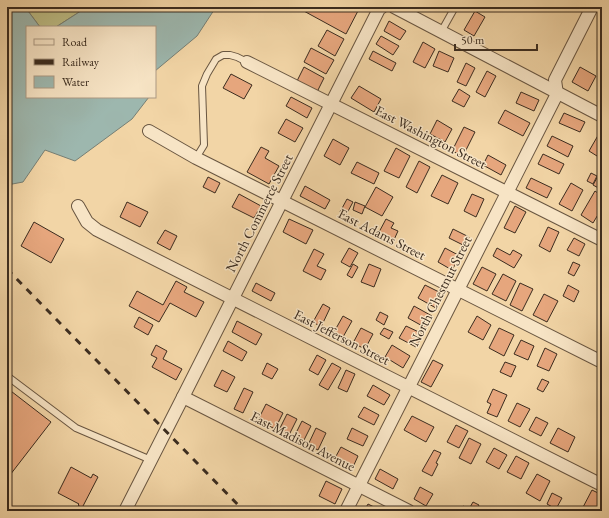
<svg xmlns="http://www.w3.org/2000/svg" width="609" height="518" font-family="'EB Garamond',serif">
	<rect width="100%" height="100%" fill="#f2d5a6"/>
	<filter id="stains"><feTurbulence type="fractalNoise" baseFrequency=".005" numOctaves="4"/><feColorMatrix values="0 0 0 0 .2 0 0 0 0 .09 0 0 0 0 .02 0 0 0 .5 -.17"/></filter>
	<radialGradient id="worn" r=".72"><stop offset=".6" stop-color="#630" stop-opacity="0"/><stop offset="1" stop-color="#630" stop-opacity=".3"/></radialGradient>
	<path fill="#bdbd85" stroke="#7c7452" d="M25,7H87L56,27H40Z"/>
	<g fill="#9db7ae" stroke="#767f75">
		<path d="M7,7H25L40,27H27V97H149L132,119L75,161L45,150L23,182L7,185Z"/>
		<path d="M87,7H216L197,36L155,71V27H56Z"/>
	</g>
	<g fill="#e6a67d" stroke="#3b2c1f">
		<path d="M303,7H360L346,34L302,10Z"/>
		<path d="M475,11L485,17L474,36L464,30Z"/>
		<path d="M389,21L406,31L400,40L384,31Z"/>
		<path d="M327,30L344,39L335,56L318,46Z"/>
		<path d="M381,36L399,46L393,55L376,44Z"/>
		<path d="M423,42L435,49L425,68L413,62Z"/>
		<path d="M311,48L334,60L326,74L304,62Z"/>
		<path d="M373,51L396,63L392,71L369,59Z"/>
		<path d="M439,51L454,58L448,72L433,66Z"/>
		<path d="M466,63L475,68L466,86L457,82Z"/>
		<path d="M304,67L324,78L317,92L297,81Z"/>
		<path d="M580,67L596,76L588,91L572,82Z"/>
		<path d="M487,71L496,76L485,97L476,92Z"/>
		<path d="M231,74L252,85L244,99L223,88Z"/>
		<path d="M359,86L381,99L374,112L351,98Z"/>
		<path d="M459,89L470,96L464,107L452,101Z"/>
		<path d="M521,92L539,100L534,111L516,103Z"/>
		<path d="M291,97L312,108L307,118L286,106Z"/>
		<path d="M505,110L530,123L523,136L498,123Z"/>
		<path d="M564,113L585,122L580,132L559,123Z"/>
		<path d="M286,119L303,128L295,142L278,133Z"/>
		<path d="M437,120L452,129L445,142L430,134Z"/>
		<path d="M464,127L475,132L463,156L452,151Z"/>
		<path d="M600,132L602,133V147L597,156L589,151Z"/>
		<path d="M552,136L573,146L568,157L547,146Z"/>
		<path d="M333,139L349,148L340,165L324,156Z"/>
		<path d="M261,147L269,151L265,158L279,166L269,184L247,172Z"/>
		<path d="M396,148L410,156L399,178L384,171Z"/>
		<path d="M543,154L564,164L559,174L538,164Z"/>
		<path d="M488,155L506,165L501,175L483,165Z"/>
		<path d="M419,161L430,167L417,193L406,187Z"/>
		<path d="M357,162L379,173L374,184L351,173Z"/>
		<path d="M591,173L597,176L593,184L587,181Z"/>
		<path d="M442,175L458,183L448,204L431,196Z"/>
		<path d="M598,176L602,178V190L593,185Z"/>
		<path d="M208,177L220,183L215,193L203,187Z"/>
		<path d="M531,178L552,188L547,198L526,188Z"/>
		<path d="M571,183L583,190L572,211L559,204Z"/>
		<path d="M305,186L330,200L325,209L300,196Z"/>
		<path d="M376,187L393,197L382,216L365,207Z"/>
		<path d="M595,191L602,196V208L593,223L581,215Z"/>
		<path d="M239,194L261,206L254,218L232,207Z"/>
		<path d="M472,194L484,199L476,217L464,211Z"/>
		<path d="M347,199L353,202L346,215L340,212Z"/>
		<path d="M127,202L148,212L140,227L120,217Z"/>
		<path d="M355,202L365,206L362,214L353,210Z"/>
		<path d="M515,206L526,212L515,233L504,228Z"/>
		<path d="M289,219L313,230L306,244L283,232Z"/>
		<path d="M386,219L394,223L391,228L398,231L393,242L378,234Z"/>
		<path d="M34,222L64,239L51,263L21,246Z"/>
		<path d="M548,227L559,232L550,252L539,246Z"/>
		<path d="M453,229L469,237L465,246L449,238Z"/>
		<path d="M165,230L177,236L170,250L157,243Z"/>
		<path d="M574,238L585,244L579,256L567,250Z"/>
		<path d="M349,248L358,253L350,267L341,262Z"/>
		<path d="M445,248L460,256L452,270L438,262Z"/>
		<path d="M497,248L510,255L513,250L522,255L514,268L493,256Z"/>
		<path d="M314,249L324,254L317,266L326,270L321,280L303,271Z"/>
		<path d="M573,262L580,265L574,276L568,273Z"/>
		<path d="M353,264L358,267L352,278L347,275Z"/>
		<path d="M369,264L381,269L374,287L361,282Z"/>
		<path d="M482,267L496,274L487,291L473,284Z"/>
		<path d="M503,274L516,281L506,301L492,294Z"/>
		<path d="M176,281L187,287L184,292L204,302L196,317L170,303L159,322L129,306L137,291L163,305Z"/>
		<path d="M256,283L275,293L271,301L252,291Z"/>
		<path d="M520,283L533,289L522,311L510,305Z"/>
		<path d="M425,285L443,294L436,308L418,298Z"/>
		<path d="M568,285L579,291L574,302L563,296Z"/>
		<path d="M544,294L558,301L547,322L533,315Z"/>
		<path d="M323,304L330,308L321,327L313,322Z"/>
		<path d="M414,306L432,316L426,328L408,318Z"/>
		<path d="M380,312L388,316L384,325L376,320Z"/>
		<path d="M343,316L352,321L343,337L334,332Z"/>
		<path d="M477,316L491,325L483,340L468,332Z"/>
		<path d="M139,317L153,325L148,335L134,327Z"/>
		<path d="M237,321L262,334L256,345L232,332Z"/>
		<path d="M406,326L423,334L416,347L399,338Z"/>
		<path d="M361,328L373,334L365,349L353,343Z"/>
		<path d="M384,328L393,332L389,339L380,334Z"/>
		<path d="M499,328L514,335L504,356L489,348Z"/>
		<path d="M521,340L534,346L528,360L514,354Z"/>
		<path d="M228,341L247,352L242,361L223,351Z"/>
		<path d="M156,345L167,351L163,359L182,369L176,380L152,367L157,358L151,355Z"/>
		<path d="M392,345L410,356L403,368L385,357Z"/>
		<path d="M545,348L557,354L549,371L537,366Z"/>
		<path d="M317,355L326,360L318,375L309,370Z"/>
		<path d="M433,360L443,365L431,387L421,382Z"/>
		<path d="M505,362L516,366L511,377L500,372Z"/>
		<path d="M267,363L278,369L272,379L262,374Z"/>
		<path d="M332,363L341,368L328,390L319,385Z"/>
		<path d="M222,370L235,377L227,392L214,386Z"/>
		<path d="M346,370L355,374L347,392L338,388Z"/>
		<path d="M542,379L549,382L543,392L537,389Z"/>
		<path d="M373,385L390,395L384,405L367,396Z"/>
		<path d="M7,388L51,422L10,475L7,472Z"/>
		<path d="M244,388L253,392L243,413L234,409Z"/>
		<path d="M493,389L507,395L497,417L487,413L491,404L487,402Z"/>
		<path d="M517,403L530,409L520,427L508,421Z"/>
		<path d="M266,404L283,413L275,429L258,420Z"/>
		<path d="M364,407L379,415L374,425L358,417Z"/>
		<path d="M287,414L297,419L288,437L278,432Z"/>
		<path d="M412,416L434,427L426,442L404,430Z"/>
		<path d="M536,417L548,423L541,436L529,430Z"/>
		<path d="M302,421L311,426L302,444L293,439Z"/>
		<path d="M456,425L468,431L459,448L447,442Z"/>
		<path d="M316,428L326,433L318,450L308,445Z"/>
		<path d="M352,428L368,436L363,446L347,439Z"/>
		<path d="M558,428L575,437L568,452L550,443Z"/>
		<path d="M469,438L481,444L471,464L459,458Z"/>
		<path d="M341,447L358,456L353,467L335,458Z"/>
		<path d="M494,448L507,455L499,469L486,462Z"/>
		<path d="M434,450L441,453L436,463L438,464L432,476L422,471Z"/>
		<path d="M516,456L529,463L521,479L507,472Z"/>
		<path d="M71,467L91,478L93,474L98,477L82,508L78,505L79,504L58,493Z"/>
		<path d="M380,469L398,479L393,489L375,479Z"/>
		<path d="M537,474L550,481L540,501L526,493Z"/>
		<path d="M326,481L342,489L335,504L319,496Z"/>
		<path d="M420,487L433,494L426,506L414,499Z"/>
		<path d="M592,490L602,495V511H581Z"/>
		<path d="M552,493L562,498L556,509L547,504Z"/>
		<path d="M473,502L479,505L476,511H460L463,506L469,509Z"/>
		<path d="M368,504L382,511H364Z"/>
	</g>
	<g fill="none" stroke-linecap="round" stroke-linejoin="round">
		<defs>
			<g id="lane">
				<path d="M441,32L455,7"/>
				<path d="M196,158L204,145L202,86L207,74L216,59L223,55H230L237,57L247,62"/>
				<path d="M7,376L76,428L151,460"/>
			</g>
			<g id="street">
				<path d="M394,7L602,116"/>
				<path d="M247,62L602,240"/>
				<path d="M149,131L196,158L602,362"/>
				<path d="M78,206L87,222L97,230L602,485"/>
				<path d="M183,397L409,511"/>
				<path d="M125,511L183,397L379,9L382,7"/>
				<path d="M346,511L557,94L555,80L592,7"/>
			</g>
		</defs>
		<use href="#lane" stroke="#695641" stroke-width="8"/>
		<use href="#street" stroke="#695641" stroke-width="14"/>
		<use href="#lane" stroke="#f7e4c5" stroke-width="6"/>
		<use href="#street" stroke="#f7e4c5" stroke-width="12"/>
		<path stroke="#3b2c1f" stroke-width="3" stroke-dasharray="7 7" stroke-linecap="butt" d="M7,269L244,511"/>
	</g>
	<g text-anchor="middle" stroke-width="3" stroke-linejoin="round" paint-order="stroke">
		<g font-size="14" fill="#3b2c1f" stroke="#f7e4c5">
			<text transform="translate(431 137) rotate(27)" y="5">East Washington Street</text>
			<text transform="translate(259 213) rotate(-63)" y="5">North Commerce Street</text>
			<text transform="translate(382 234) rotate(27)" y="5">East Adams Street</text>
			<text transform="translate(440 291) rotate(-63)" y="5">North Chestnut Street</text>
			<text transform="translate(342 337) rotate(27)" y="5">East Jefferson Street</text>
			<text transform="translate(303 441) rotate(27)" y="5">East Madison Avenue</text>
		</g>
	</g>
	<rect width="609" height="518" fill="none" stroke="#f2d5a6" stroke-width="24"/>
	<rect x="8" y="8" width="593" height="502" fill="none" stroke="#3b2c1f" stroke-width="2"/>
	<rect x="12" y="12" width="585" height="494" fill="none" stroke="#3b2c1f"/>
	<rect x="26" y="26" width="130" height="72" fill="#f7e4c5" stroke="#ac9a83"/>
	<rect x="34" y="39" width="20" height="6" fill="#f7e4c5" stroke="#ac9a83"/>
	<text x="62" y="46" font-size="12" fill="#3b2c1f">Road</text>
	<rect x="34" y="59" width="20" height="6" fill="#3b2c1f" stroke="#ac9a83"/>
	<text x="62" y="66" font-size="12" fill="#3b2c1f">Railway</text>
	<rect x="34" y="76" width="20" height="12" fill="#9db7ae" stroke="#ac9a83"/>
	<text x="62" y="86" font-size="12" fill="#3b2c1f">Water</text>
	<path d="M455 44v6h82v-6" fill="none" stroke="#3b2c1f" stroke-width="2"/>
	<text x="461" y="44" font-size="12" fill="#3b2c1f" stroke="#f7e4c5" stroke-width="3" paint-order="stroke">50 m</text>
	<rect width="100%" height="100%" filter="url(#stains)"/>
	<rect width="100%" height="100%" fill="url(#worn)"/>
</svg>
